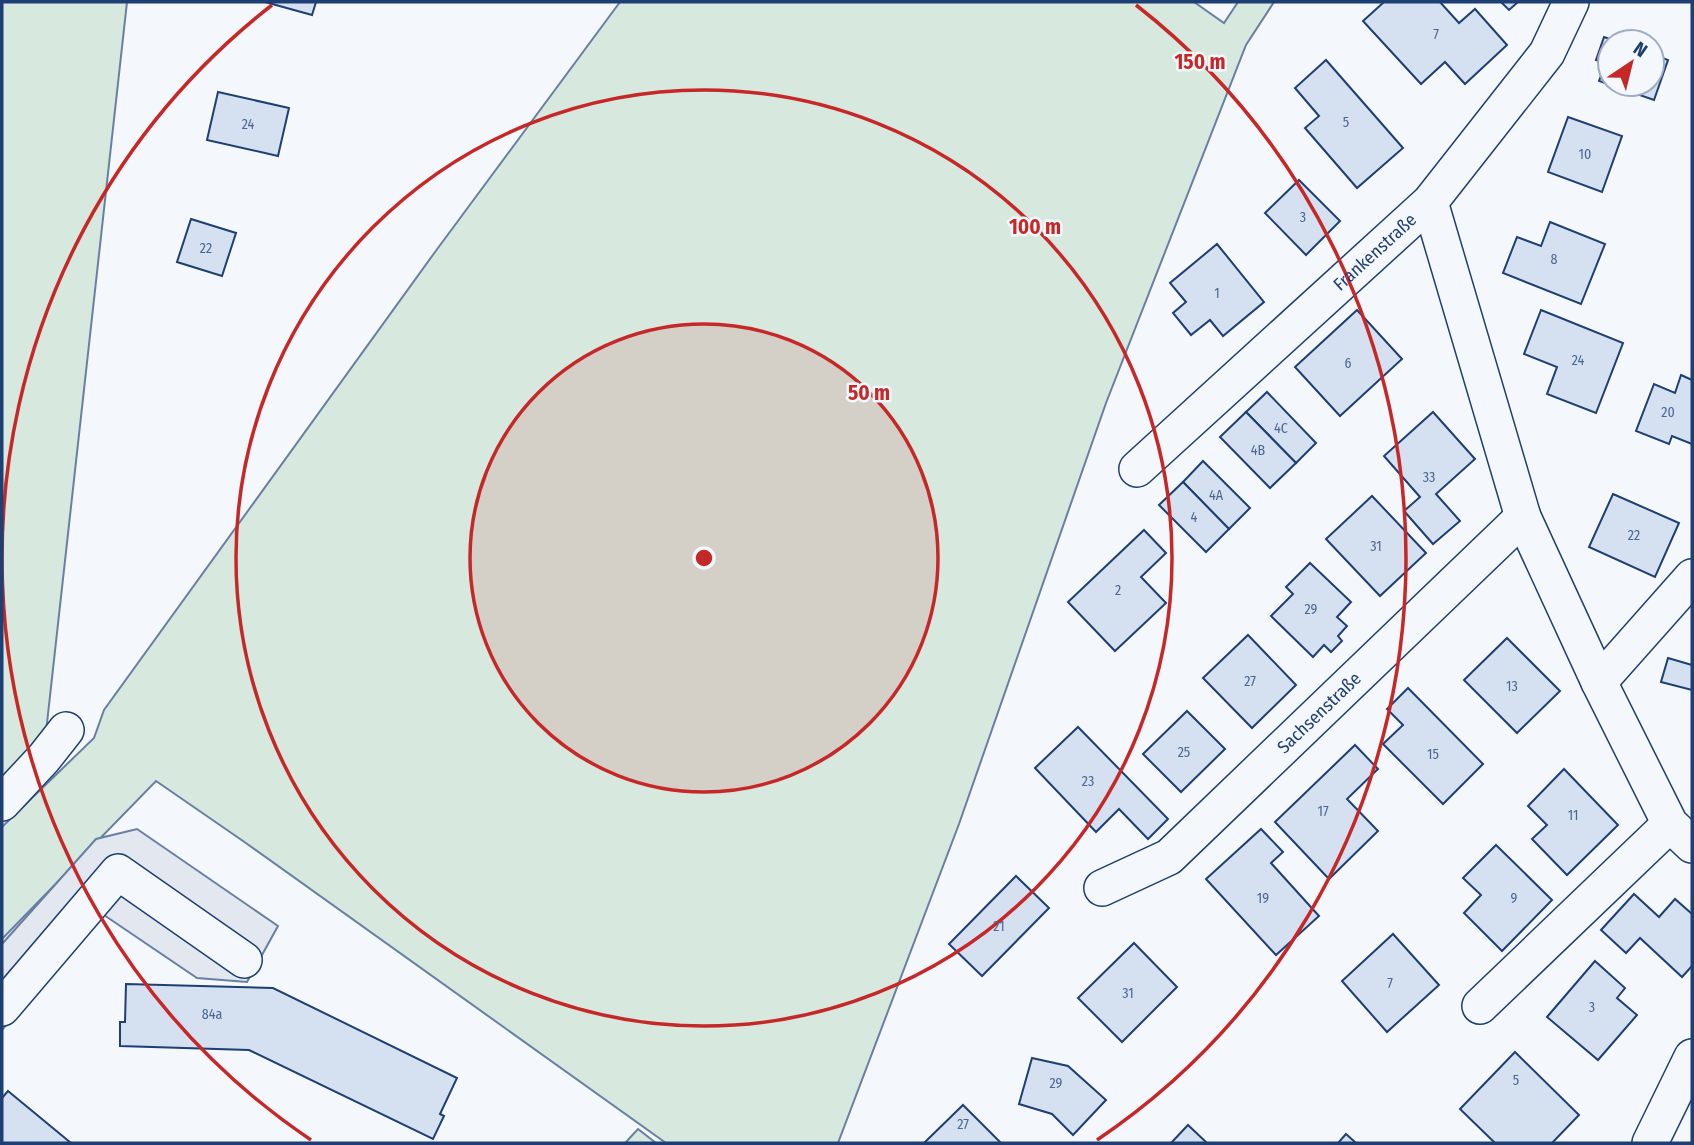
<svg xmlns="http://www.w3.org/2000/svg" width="1694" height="1145" font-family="'Fira Sans Condensed',sans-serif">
	<rect width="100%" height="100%" fill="#f4f7fb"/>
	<g fill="#d7e8df" stroke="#687fa3" stroke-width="2">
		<path d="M2,2H127L45,741L2,777Z"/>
		<path d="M620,2H1194L1224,23L1238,2H1274L1246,45L1106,403L959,824L838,1143H666L243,841L156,781L2,939V827L94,738L104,710L435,252Z"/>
		<path d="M638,1129L656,1143H625Z"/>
	</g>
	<path fill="#e3e8f0" stroke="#687fa3" stroke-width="2" d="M137,829L278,926L247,982L197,978L101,913L2,1030V944L96,839Z"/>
	<g fill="#d5e0f0" stroke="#1d3f73" stroke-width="2">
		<path d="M265,2H316L312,15Z"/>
		<path d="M1384,2H1440L1459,23L1475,9L1507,45L1465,84L1445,62L1421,84L1363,21Z"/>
		<path d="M1501,2H1518L1509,10Z"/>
		<path d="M1604,37L1618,42H1610V84H1652V54L1668,60L1654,100L1599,81L1606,63L1596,60Z"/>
		<path d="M1326,60L1403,148L1357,188L1305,128L1319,116L1295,88Z"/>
		<path d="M218,92L289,108L278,156L207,140Z"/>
		<path d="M1568,117L1622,136L1602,192L1548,172Z"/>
		<path d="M1299,180L1340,221L1306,255L1265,213Z"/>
		<path d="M191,219L236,233L222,276L177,262Z"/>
		<path d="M1550,222L1605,244L1581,304L1503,273L1517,237L1541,246Z"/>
		<path d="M1217,244L1264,302L1223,336L1210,320L1191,335L1173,313L1186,302L1170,283Z"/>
		<path d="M1357,310L1402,359L1340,416L1295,367Z"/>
		<path d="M1541,310L1623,343L1596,413L1547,394L1557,367L1524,354Z"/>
		<path d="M1681,375L1692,380V444L1672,436L1669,444L1636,431L1654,384L1675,393Z"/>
		<path d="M1267,392L1316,443L1296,463L1246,412Z"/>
		<path d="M1246,412L1296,463L1270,488L1220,437Z"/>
		<path d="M1433,412L1475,459L1436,494L1460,521L1433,544L1404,511L1420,497L1384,456Z"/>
		<path d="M1203,461L1250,508L1229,529L1183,482Z"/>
		<path d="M1183,482L1229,529L1206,552L1159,505Z"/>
		<path d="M1613,494L1679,523L1655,577L1589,547Z"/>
		<path d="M1372,496L1426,553L1380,596L1326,539Z"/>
		<path d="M1144,530L1166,553L1141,577L1166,603L1115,651L1068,602Z"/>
		<path d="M1310,563L1351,602L1337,617L1347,626L1338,636L1342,641L1331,652L1324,645L1313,657L1271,616L1293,594L1286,587Z"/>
		<path d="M1248,635L1296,685L1252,728L1203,678Z"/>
		<path d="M1507,638L1560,691L1517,733L1464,680Z"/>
		<path d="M1668,658L1692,665V690L1661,682Z"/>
		<path d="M1408,688L1483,764L1443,804L1383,744L1403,725L1387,709Z"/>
		<path d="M1187,711L1225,749L1181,792L1143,754Z"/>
		<path d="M1078,727L1168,819L1148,839L1119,809L1096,832L1035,768Z"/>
		<path d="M1355,745L1378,769L1347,799L1378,831L1329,879L1275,822Z"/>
		<path d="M1564,769L1618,825L1567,875L1532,839L1547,825L1528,806Z"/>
		<path d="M1261,829L1283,852L1271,863L1319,916L1276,955L1206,879Z"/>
		<path d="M1496,845L1552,900L1502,951L1464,913L1481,895L1463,878Z"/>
		<path d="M1016,876L1049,908L982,976L949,944Z"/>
		<path d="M1634,894L1659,917L1675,899L1692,914V966L1682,977L1640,938L1626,953L1601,930Z"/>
		<path d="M1393,934L1439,985L1387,1032L1342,981Z"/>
		<path d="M1134,943L1177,987L1122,1042L1078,998Z"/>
		<path d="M1595,961L1625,988L1617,998L1637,1015L1598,1060L1547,1017Z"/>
		<path d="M126,984L273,988L457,1078L440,1114L444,1116L433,1139L249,1050L120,1046V1022H125Z"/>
		<path d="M1515,1052L1579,1115L1552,1143H1495L1460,1109Z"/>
		<path d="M1032,1058L1068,1066L1106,1100L1073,1135L1052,1114L1019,1104Z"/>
		<path d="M8,1091L71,1143H2V1098Z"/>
		<path d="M963,1105L1001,1143H924Z"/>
		<path d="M1188,1125L1207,1143H1171Z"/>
		<path d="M1346,1134L1356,1143H1338Z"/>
	</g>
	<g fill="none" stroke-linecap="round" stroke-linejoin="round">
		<defs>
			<g id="minor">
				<path d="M1430,202L1523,517L1599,682L1670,824L1692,845"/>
				<path id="s1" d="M1137,469L1430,202L1547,53L1571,2"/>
				<path d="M1599,682L1692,577"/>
				<path d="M2,803L44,758L66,730"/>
				<path id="s2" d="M1102,888L1169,857L1523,517"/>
				<path d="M1480,1006L1670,824"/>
				<path d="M2,1008L118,872L244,960"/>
				<path d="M1650,1143L1692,1057"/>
			</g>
		</defs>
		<use href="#minor" stroke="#1d3f73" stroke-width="38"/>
		<use href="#minor" stroke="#f4f7fb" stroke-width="35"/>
	</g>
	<circle cx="704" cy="558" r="234" fill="#c62828" fill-opacity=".12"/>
	<g fill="none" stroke="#c62828" stroke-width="3.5">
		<circle cx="704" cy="558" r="234"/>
		<circle cx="704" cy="558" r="468"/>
		<path d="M311 1140A702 702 0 0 1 272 5M1136 5A702 702 0 0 1 1097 1140"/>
	</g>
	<g text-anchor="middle" stroke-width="5" stroke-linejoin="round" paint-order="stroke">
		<g font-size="14" fill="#4b6792">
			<text x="1436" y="39">7</text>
			<text x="1346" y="127">5</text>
			<text x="248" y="129">24</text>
			<text x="1585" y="159">10</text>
			<text x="1303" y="222">3</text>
			<text x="206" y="253">22</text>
			<text x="1554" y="264">8</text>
			<text x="1217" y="298">1</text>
			<text x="1578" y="365">24</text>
			<text x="1348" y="368">6</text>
			<text x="1668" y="417">20</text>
			<text x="1281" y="433">4C</text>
			<text x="1258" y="455">4B</text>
			<text x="1429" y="482">33</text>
			<text x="1216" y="500">4A</text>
			<text x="1194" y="522">4</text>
			<text x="1634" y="540">22</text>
			<text x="1376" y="551">31</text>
			<text x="1118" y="595">2</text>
			<text x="1311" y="614">29</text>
			<text x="1250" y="686">27</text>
			<text x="1512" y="691">13</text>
			<text x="1184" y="757">25</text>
			<text x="1433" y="759">15</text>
			<text x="1088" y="786">23</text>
			<text x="1323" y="816">17</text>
			<text x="1573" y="820">11</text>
			<text x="1263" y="903">19</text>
			<text x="1514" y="903">9</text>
			<text x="999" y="931">21</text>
			<text x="1390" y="988">7</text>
			<text x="1128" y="998">31</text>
			<text x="1592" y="1012">3</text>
			<text x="212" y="1019">84a</text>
			<text x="1516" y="1085">5</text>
			<text x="1056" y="1088">29</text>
			<text x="963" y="1129">27</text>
		</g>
		<g font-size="18" fill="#1d3f73" stroke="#f4f7fb">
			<text dy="6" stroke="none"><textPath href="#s1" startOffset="322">Frankenstraße</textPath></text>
			<text dy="6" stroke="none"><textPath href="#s2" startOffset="282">Sachsenstraße</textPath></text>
		</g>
	</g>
	<circle cx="704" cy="558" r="10" fill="#c62828" stroke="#f4f7fb" stroke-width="3.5"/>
	<g font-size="21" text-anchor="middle" font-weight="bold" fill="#c62828" stroke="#f4f7fb" stroke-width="5" stroke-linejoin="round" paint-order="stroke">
		<text x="1200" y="69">150 m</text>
		<text x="1035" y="234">100 m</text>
		<text x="869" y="400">50 m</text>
	</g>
	<rect width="1694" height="1145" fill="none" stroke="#1d3f73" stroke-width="7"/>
	<g transform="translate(1631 63) rotate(35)"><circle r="33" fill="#f4f7fb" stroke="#9eadc5" stroke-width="2"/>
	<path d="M0-5L12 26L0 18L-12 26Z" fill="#c62828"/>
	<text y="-10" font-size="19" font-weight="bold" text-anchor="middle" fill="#1d3f73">N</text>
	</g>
</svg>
